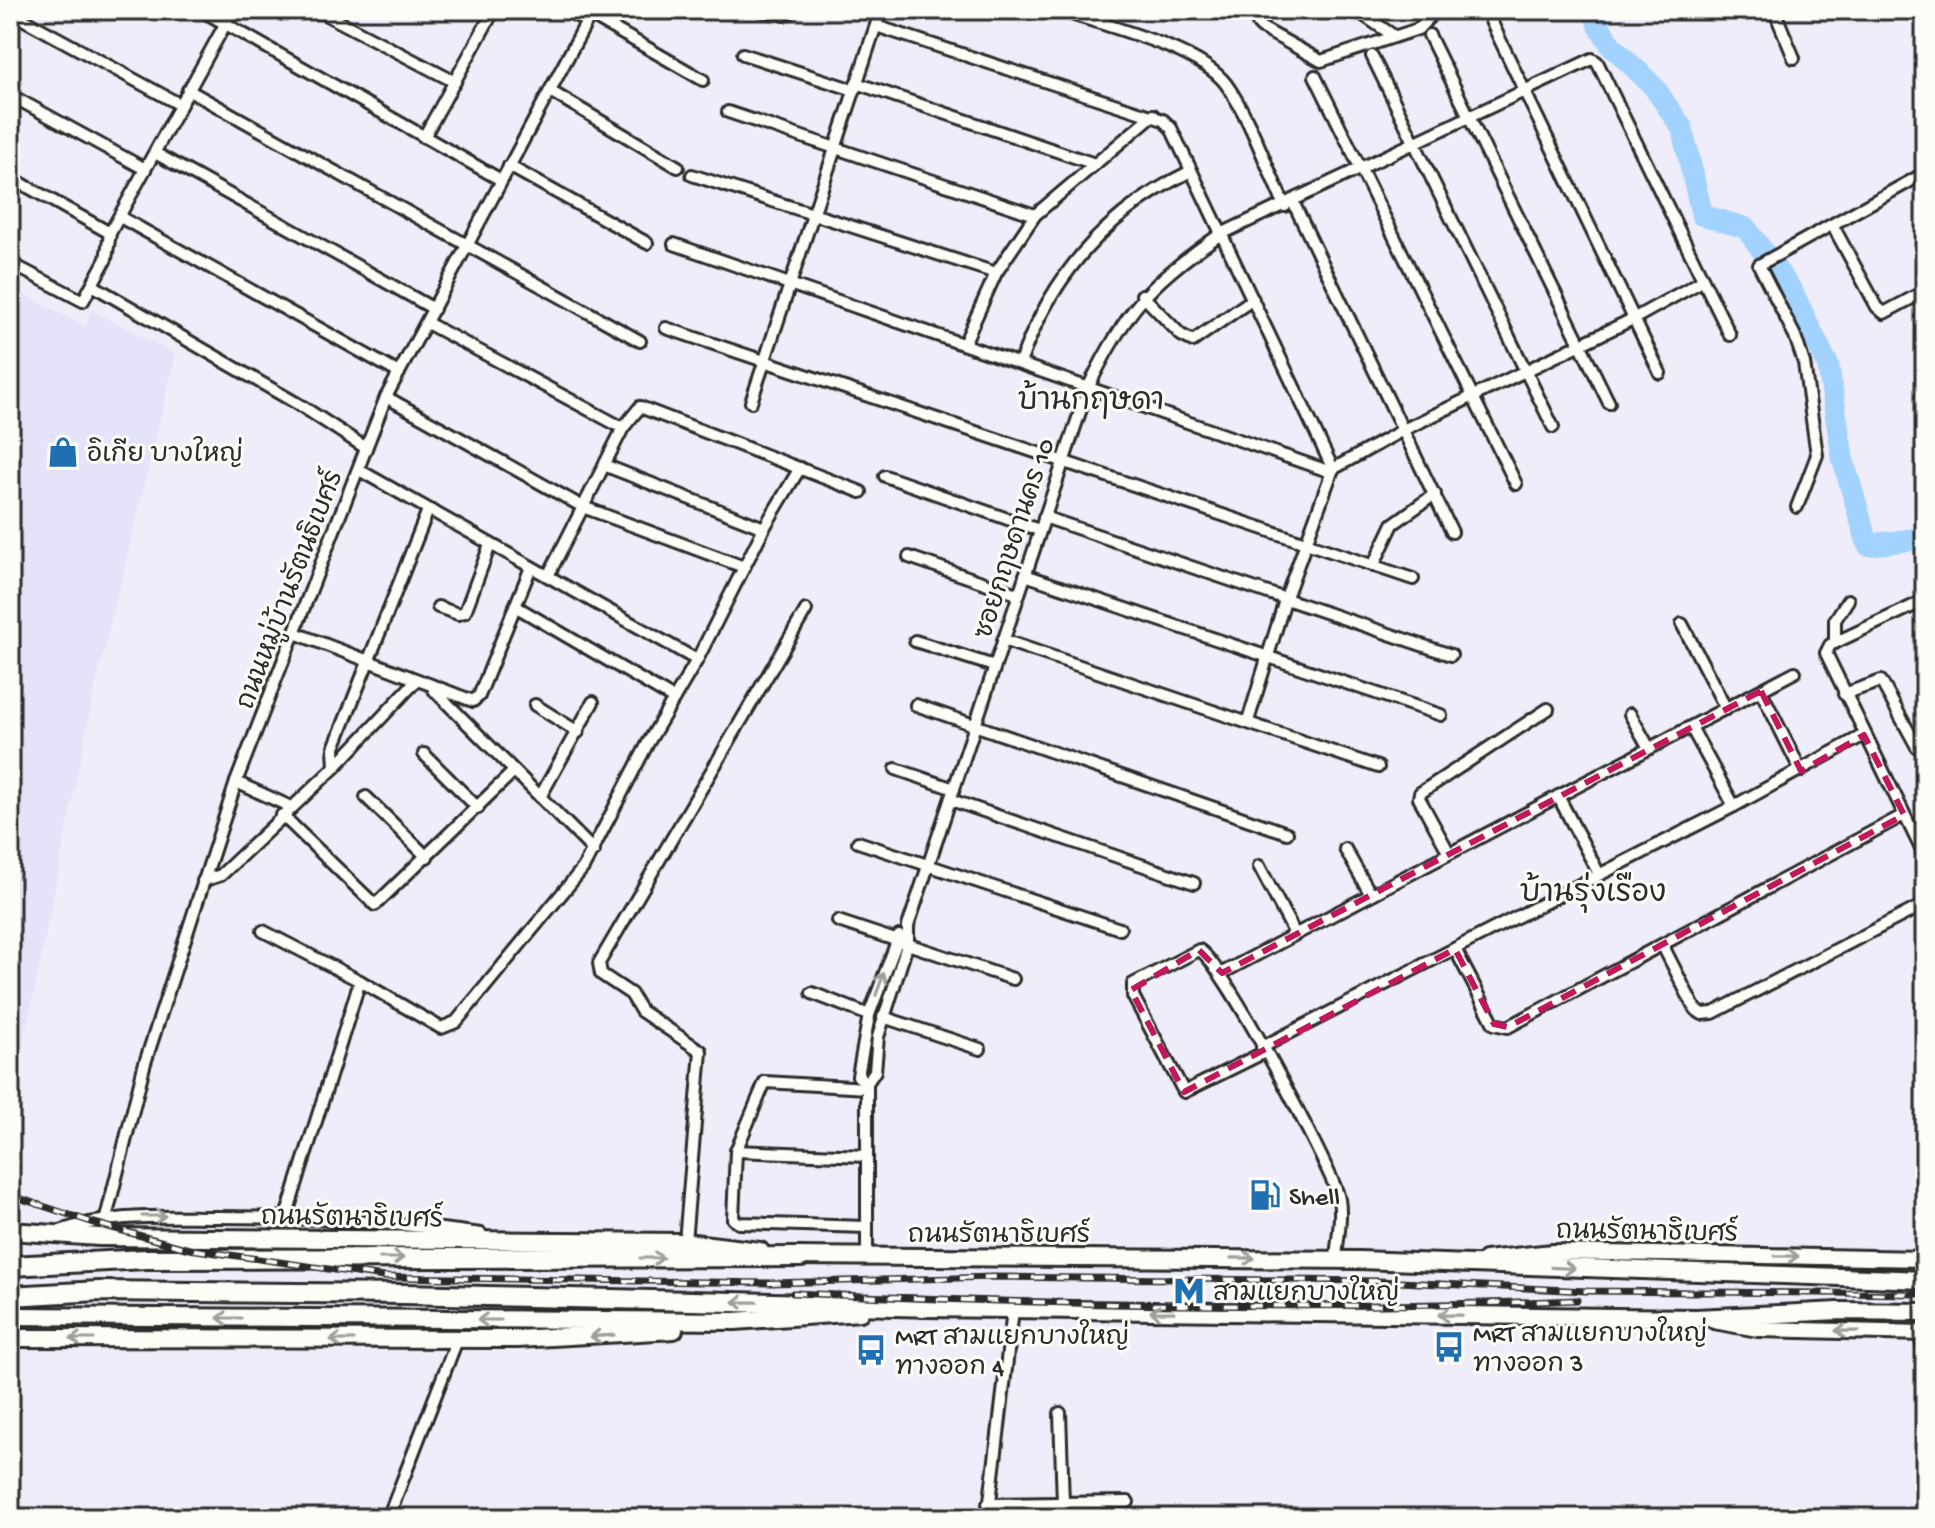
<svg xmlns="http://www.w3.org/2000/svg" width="1935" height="1528" font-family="'Gochi Hand','Playpen Sans Thai',sans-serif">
	<rect width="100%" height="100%" fill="#efedf9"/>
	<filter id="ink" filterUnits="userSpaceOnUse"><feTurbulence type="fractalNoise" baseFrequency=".0125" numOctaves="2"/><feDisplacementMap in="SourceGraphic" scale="16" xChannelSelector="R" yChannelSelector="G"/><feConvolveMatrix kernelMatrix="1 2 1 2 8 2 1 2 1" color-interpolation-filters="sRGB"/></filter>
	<g filter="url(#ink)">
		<path fill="#e5e3fa" d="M10,287L85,326L92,310L176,355L94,692L31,1009L10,1085Z"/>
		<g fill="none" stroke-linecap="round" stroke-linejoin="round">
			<path stroke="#a2d2fe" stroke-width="22" d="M1594,10L1598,24L1611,45L1654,87L1682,128L1702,215L1746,228L1792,291L1828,365L1843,460L1868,545L1925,538"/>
			<defs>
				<g id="minor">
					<path d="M201,10L501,180"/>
					<path d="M317,10L455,82"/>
					<path d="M566,10L586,21"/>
					<path d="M758,10L784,15L794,10"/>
					<path d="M1059,10C1102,25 1200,48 1226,84C1251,119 1266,167 1285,206"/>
					<path d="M1261,10L1258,24L1262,28L1321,61L1418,29L1436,10"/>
					<path d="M1356,10L1394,36"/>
					<path d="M1774,10L1794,58"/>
					<path d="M10,12L179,104"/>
					<path d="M590,15L703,80"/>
					<path d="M1491,21L1660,373"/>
					<path d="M876,26L1163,120L1171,128L1333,469"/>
					<path d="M1429,35L1609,403"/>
					<path d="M743,54L854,90"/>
					<path d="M1372,56L1553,427"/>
					<path d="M1315,76L1516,484"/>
					<path d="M856,83L1092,163"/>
					<path d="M188,90L640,341"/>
					<path d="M550,91L678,167"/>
					<path d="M10,95L145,169"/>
					<path d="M728,112L1035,215"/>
					<path d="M424,137L494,10"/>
					<path d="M155,153L434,309"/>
					<path d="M509,166L647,243"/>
					<path d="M692,175L996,273"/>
					<path d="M10,177L110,233"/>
					<path d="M1293,202L1452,532"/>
					<path d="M120,217L399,373"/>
					<path d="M1833,226L1877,307L1884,313L1925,291"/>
					<path d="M674,244L1331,472"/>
					<path d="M10,263L83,301L106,259L110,233L233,10"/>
					<path d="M92,285L303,407L366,448"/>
					<path d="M1142,295L1181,335L1193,341L1253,299"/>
					<path d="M427,323L623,428"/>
					<path d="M666,328L1413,579"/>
					<path d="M964,344L996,273L1035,215L1153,115"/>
					<path d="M1020,363C1051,276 1108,211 1191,171"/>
					<path d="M386,397L583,507L744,567"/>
					<path d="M751,402L881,10"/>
					<path d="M604,465L764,528"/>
					<path d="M359,470L697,660"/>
					<path d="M885,476L1039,530"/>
					<path d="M1797,507L1817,455L1804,363L1795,336L1759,265L1925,173"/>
					<path d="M1044,517L1451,655"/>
					<path d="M909,557L1017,594"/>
					<path d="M1373,566L1393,524L1435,494"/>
					<path d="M1025,575L1441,715"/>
					<path d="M548,576L623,428L640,407L861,492"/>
					<path d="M1917,604L1830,645L1826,653L1925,857"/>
					<path d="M515,606L674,699"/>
					<path d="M438,607L458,614L465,612L490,545"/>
					<path d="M1682,624L1726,709"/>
					<path d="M295,633L473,701L479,696L531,567"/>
					<path d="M1003,640L1378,767"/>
					<path d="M915,641L994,666"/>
					<path d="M1835,643V620L1848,600"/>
					<path d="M434,690L594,851"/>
					<path d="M1761,691L1801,771"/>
					<path d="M1844,694L1881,681L1917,747"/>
					<path d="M535,705L578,732"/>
					<path d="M916,705L1287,833"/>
					<path d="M1630,714L1649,748"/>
					<path d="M1248,721L1285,600L1333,469L1403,430L1635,318L1702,281"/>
					<path d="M1691,727L1734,806"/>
					<path d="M424,754L478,808"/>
					<path d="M335,767L334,748L428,510"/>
					<path d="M896,769L954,789"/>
					<path d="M236,782L291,807"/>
					<path d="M1558,796L1599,874"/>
					<path d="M366,797L427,857"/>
					<path d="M540,797L593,702"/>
					<path d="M951,800L1194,883"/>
					<path d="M282,815L375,905L513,772"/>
					<path d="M858,842L1120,929"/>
					<path d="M1345,849L1370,893"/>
					<path d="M1449,853L1419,798L1420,793L1548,709"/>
					<path d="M1259,866L1295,934"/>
					<path d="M203,881L221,875L335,767L416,681"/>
					<path d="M838,921L1013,979"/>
					<path d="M263,931L360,981L286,1217"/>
					<path d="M1663,946L1695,1009L1702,1014L1713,1013L1925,904"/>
					<path d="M1455,949L1494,1024L1508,1027L1904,815"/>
					<path d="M1222,973L1795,672"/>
					<path d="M360,981L441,1028L456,1022L583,868L648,743L697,660L764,528L800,468"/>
					<path d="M812,993L869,1015"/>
					<path d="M883,1017L980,1049"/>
					<path d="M1262,1047L1734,806L1864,735"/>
					<path d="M1265,1052L1184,1092L1133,996V984L1199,950C1221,959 1326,1160 1337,1192C1344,1211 1337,1240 1336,1259"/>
					<path d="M867,1083L858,1076L869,1015L899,936"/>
					<path d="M867,1088L765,1082L736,1151L733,1219L739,1223L867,1227"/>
					<path d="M736,1151L867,1156"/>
					<path d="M106,1218L144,1066L236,782L386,397L593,10"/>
					<path d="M60,1231C112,1213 163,1217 217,1217C306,1217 392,1221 481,1234"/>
					<path d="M685,1242L701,1051L641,1011L631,994L601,974L599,963L806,610"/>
					<path d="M867,1257V1083L875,1071L878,1037L908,942V926L1088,388C1125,311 1150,282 1221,234L1592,59L1597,62L1730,335"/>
					<path d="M1919,1333L1925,1355"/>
					<path d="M1060,1413L1063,1503"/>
					<path d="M988,1504L1128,1502"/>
					<path d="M388,1518L457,1340"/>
					<path d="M988,1518L1013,1310"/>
				</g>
				<g id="secondary">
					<path d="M1485,1259L1553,1252L1925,1259"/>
					<path d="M1714,1321L1758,1329L1925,1333"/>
				</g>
				<g id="primary">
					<path d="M10,1231L99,1237L685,1242L760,1251"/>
					<path d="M790,1256L1359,1260L1925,1280"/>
					<path d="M923,1308L1696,1318L1838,1311L1925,1312"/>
					<path d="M10,1316L735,1321L860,1312"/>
					<path d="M10,1338L517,1339L674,1330"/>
				</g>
				<g id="motorway">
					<path d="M10,1266L146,1259L801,1257"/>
					<path d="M10,1296L99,1291L404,1294L935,1307"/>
				</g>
			</defs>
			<use href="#minor" stroke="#2b2b2b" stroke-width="16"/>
			<use href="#secondary" stroke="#2b2b2b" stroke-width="20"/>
			<use href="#primary" stroke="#2b2b2b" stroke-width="22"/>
			<use href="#motorway" stroke="#2b2b2b" stroke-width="24"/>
			<use href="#minor" stroke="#fdfcf7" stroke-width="10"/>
			<use href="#secondary" stroke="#fdfcf7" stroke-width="14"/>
			<use href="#primary" stroke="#fdfcf7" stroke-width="16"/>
			<use href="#motorway" stroke="#fdfcf7" stroke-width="18"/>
			<defs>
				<g id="rail">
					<path d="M10,1195L94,1223L189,1249L384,1277L770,1283L994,1277L1378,1281L1587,1291L1925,1294"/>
					<path d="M793,1293C1054,1305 1316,1311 1577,1300"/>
				</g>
			</defs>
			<use href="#rail" stroke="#2b2b2b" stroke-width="7"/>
			<use href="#rail" stroke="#fdfcf7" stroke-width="4" stroke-dasharray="12" stroke-linecap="butt"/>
		</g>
		<defs><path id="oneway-shaft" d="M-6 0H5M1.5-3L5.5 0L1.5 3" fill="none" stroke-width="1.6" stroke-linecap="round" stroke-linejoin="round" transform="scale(2)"/></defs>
		<g stroke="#9e9e9b">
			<use href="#oneway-shaft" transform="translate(880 984) rotate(-70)"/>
			<use href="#oneway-shaft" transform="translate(154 1216)"/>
			<use href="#oneway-shaft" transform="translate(1787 1256) rotate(1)"/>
			<use href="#oneway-shaft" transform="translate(392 1258)"/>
			<use href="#oneway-shaft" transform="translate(652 1258)"/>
			<use href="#oneway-shaft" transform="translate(1243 1258) rotate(1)"/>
			<use href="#oneway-shaft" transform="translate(1563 1268) rotate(3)"/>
			<use href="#oneway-shaft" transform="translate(745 1302) rotate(-179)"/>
			<use href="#oneway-shaft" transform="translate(1162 1312) rotate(-179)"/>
			<use href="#oneway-shaft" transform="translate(1450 1315) rotate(-179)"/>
			<use href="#oneway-shaft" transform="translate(229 1318) rotate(-180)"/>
			<use href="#oneway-shaft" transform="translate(489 1320) rotate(-180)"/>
			<use href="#oneway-shaft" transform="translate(1847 1331) rotate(-179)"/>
			<use href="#oneway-shaft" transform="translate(602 1336) rotate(176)"/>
			<use href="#oneway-shaft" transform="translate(82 1339) rotate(-180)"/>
			<use href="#oneway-shaft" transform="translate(342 1340) rotate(-180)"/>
		</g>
	</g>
	<path fill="none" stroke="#c2185b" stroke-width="6" stroke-dasharray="16 10" stroke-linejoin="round" d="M1761,691L1801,771L1864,735L1904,815L1508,1027L1494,1024L1455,949L1184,1092L1131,990L1199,950L1222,973Z"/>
	<defs>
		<symbol id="shop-bare" viewBox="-9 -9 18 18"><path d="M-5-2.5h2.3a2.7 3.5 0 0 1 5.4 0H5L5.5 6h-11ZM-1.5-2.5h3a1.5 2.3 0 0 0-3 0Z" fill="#1f6fb2" stroke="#fdfcf7" stroke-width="2.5" paint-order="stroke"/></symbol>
		<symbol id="fuel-bare" viewBox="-9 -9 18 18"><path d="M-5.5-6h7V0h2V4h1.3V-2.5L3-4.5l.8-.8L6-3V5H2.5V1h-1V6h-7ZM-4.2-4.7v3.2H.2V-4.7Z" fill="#1f6fb2" stroke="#fdfcf7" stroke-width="2.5" paint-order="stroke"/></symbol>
		<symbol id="metro-bare" viewBox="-9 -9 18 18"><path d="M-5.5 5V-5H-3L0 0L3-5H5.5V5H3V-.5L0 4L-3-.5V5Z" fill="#1f6fb2" stroke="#fdfcf7" stroke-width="2.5" paint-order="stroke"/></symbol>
		<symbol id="bus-bare" viewBox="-9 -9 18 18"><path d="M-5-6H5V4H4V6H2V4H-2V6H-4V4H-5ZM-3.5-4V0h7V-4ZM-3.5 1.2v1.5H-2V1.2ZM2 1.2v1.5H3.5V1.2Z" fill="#1f6fb2" stroke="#fdfcf7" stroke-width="2.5" paint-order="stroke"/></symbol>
	</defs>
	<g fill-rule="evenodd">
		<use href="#shop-bare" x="41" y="430" width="44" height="44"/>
		<use href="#fuel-bare" x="1243" y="1173" width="44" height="44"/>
		<use href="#metro-bare" x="1167" y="1269" width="44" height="44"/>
		<use href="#bus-bare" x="1427" y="1325" width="44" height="44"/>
		<use href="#bus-bare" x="849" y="1328" width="44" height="44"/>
	</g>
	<g text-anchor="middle" stroke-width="6" stroke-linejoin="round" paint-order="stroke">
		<g font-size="26" fill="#2b2b2b" stroke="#fdfcf7" text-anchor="start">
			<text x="87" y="461">อิเกีย บางใหญ่</text>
			<text x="1289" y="1204">Shell</text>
			<text x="1213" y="1300">สามแยกบางใหญ่</text>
			<text x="1473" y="1341">MRT สามแยกบางใหญ่<tspan x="1473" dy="30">ทางออก 3</tspan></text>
			<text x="895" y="1344">MRT สามแยกบางใหญ่<tspan x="895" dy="30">ทางออก 4</tspan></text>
		</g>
		<g font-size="26" fill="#2b2b2b" stroke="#fdfcf7">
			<text transform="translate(1013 538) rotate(-72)" y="9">ซอยกฤษดานคร 10</text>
			<text transform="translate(288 589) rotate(-69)" y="9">ถนนหมู่บ้านรัตนธิเบศร์</text>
			<text transform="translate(352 1216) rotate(1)" y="9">ถนนรัตนาธิเบศร์</text>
			<text transform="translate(1647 1230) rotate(1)" y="9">ถนนรัตนาธิเบศร์</text>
			<text x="999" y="1242">ถนนรัตนาธิเบศร์</text>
		</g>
		<g font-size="30" fill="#2b2b2b" stroke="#fdfcf7">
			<text x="1091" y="409">บ้านกฤษดา</text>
			<text x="1593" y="901">บ้านรุ่งเรือง</text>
		</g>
	</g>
	<rect width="1935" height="1528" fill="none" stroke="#fdfcf7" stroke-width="40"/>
	<rect x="20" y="20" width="1895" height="1488" fill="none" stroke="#2b2b2b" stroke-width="3" filter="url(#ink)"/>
</svg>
